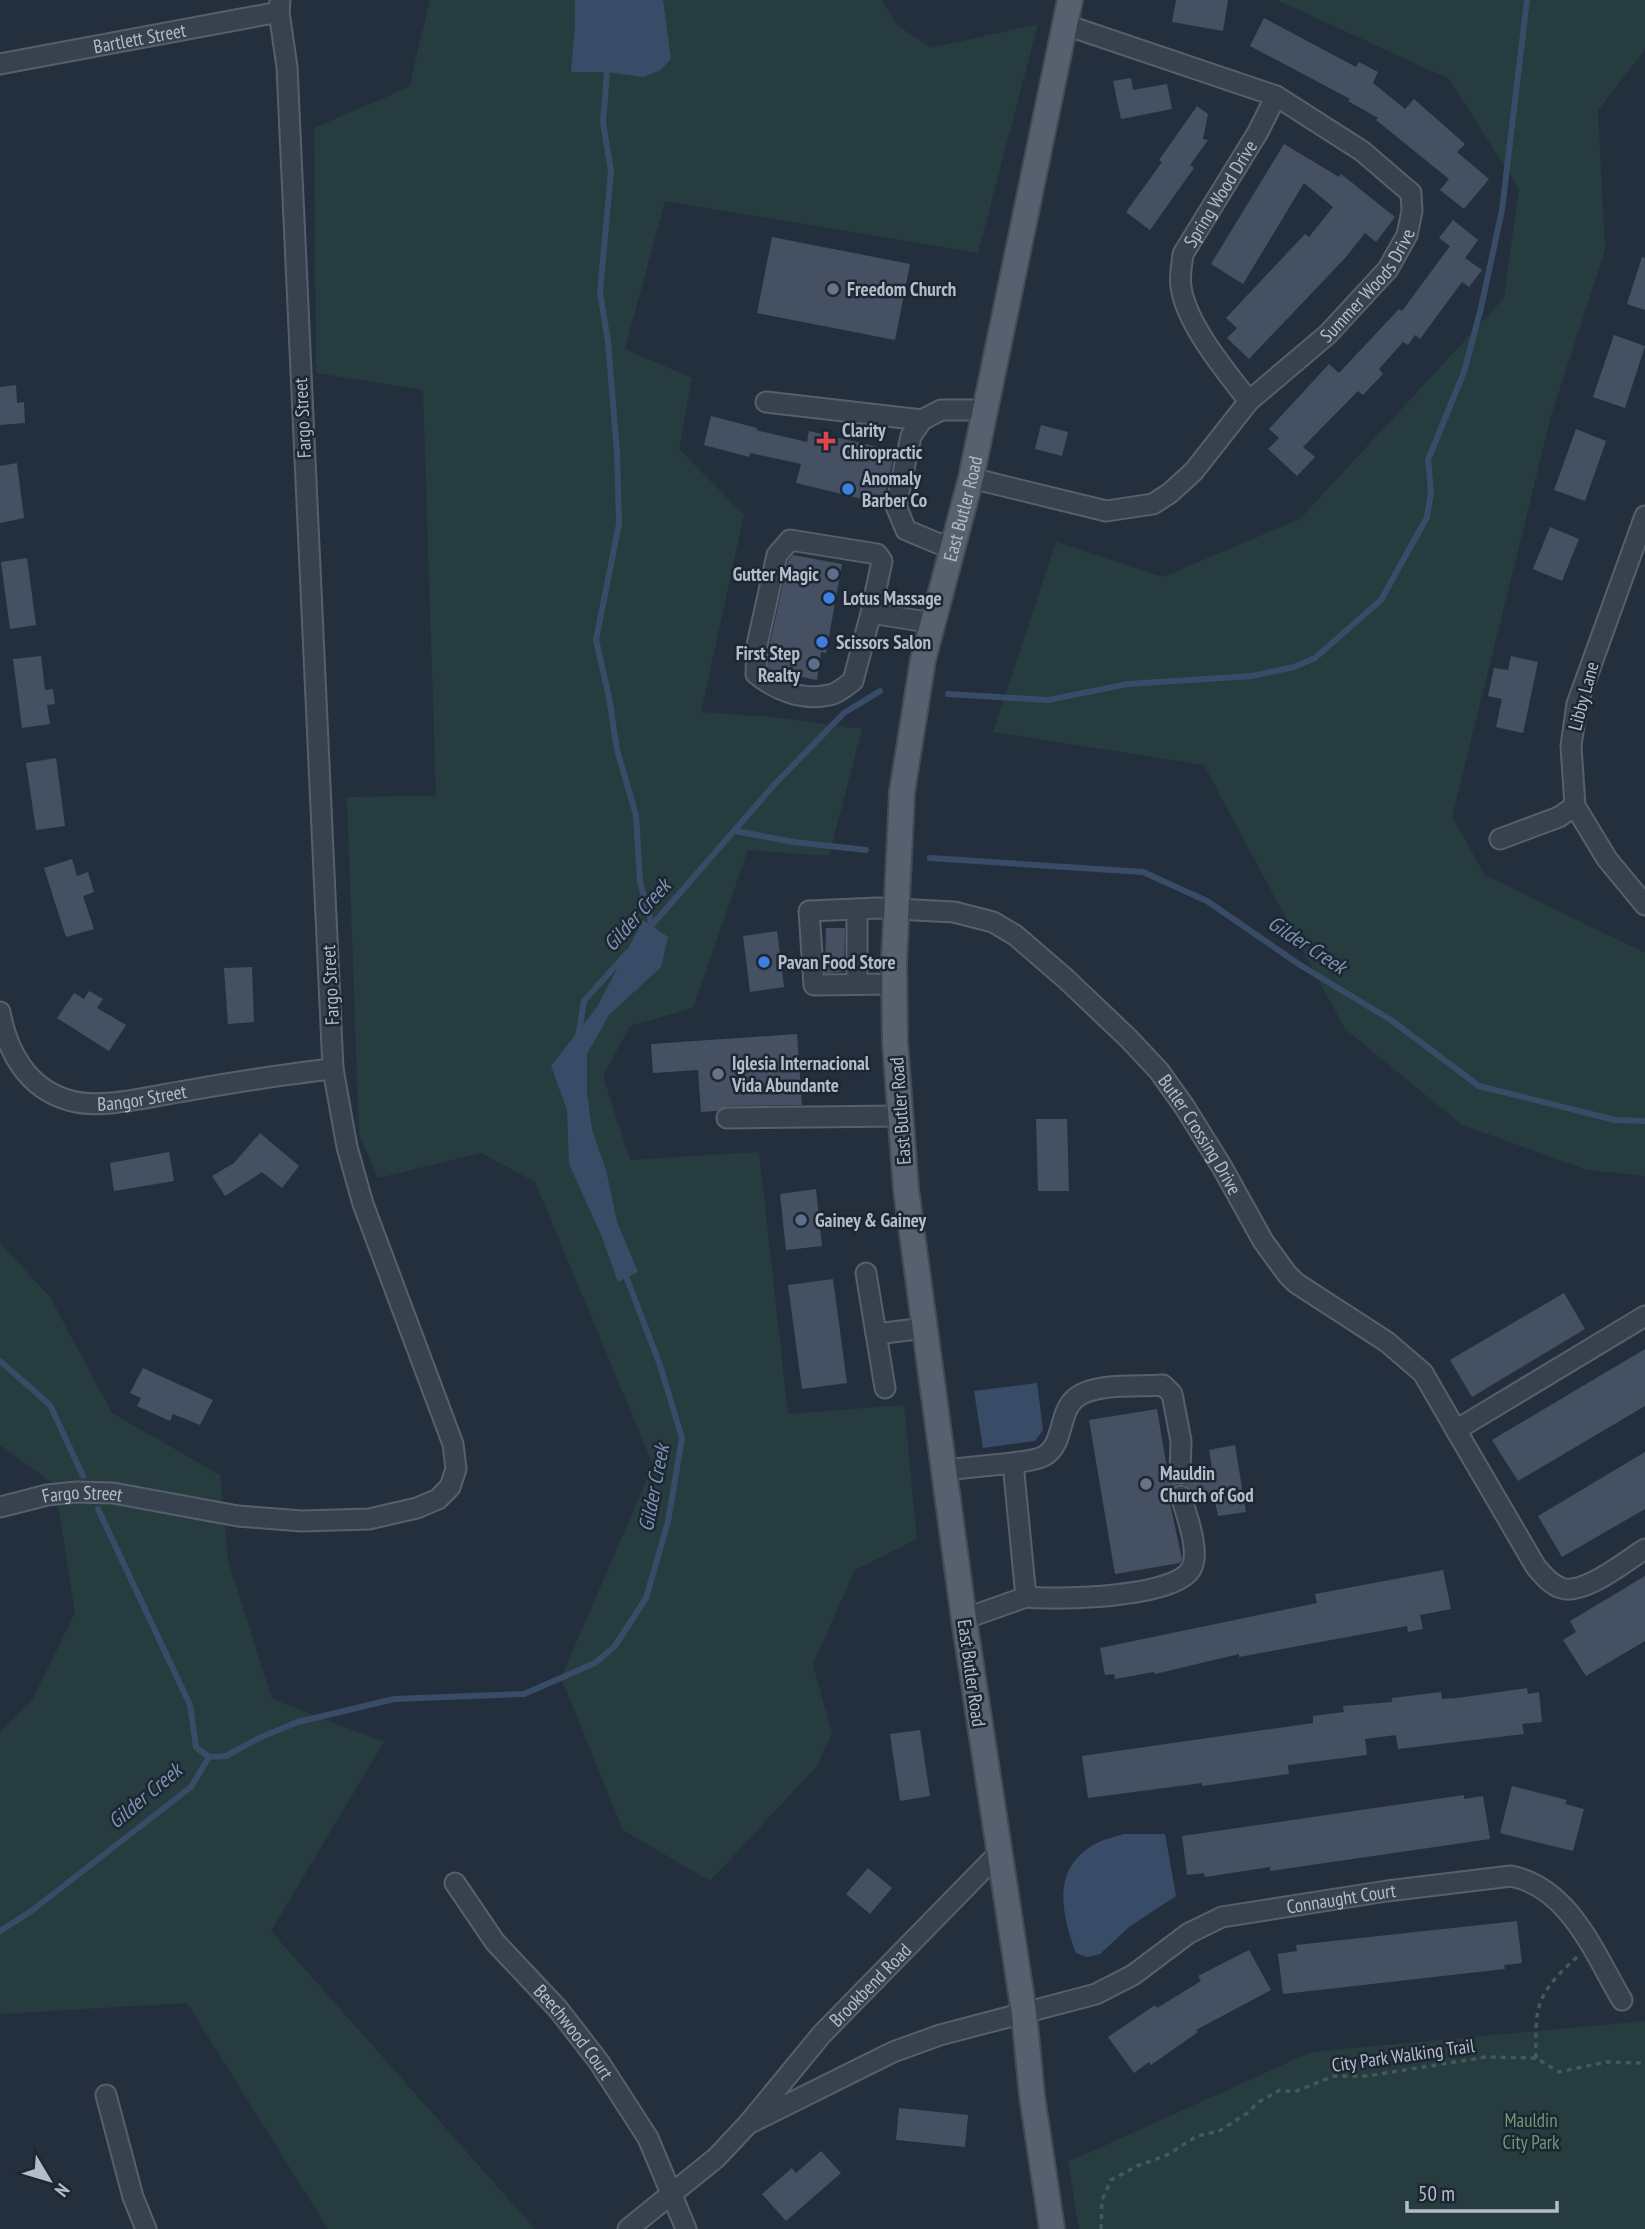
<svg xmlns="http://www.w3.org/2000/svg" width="1645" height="2229" font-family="'PT Sans Narrow',sans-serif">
	<rect width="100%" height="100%" fill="#242f3e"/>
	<g fill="#263c3f">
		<path d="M430,0H882L897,25L931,48L1038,24L978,253L665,201L625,349L692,378L679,449L744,515L701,712L772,717L862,729L829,856L748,850L693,1008L630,1026L603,1076L630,1160L759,1152L788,1414L904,1405L917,1539L855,1570L813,1664L832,1734L816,1767L710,1881L623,1830L561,1678L653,1465L535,1182L481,1153L378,1178L359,1134L347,797L436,796L423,390L316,373L314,128L409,87Z"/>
		<path d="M1277,0H1645V50L1598,110L1605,250L1552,413L1452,817L1485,875L1645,953V1176L1587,1170L1462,1125L1345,1029L1204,765L993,732L1056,542L1163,577L1300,519L1504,298L1519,189L1449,79Z"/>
		<path d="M0,1243L50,1297L112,1413L220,1475L228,1560L272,1699L384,1742L271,1931L535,2229H328L187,2003L0,2014V1732L31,1702L75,1613L55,1485L0,1445Z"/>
		<path d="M1645,2021V2229H1079L1068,2162L1311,2052Z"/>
	</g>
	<g fill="#394c67">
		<path d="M575,0H663L671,59L659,71L643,77L607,72H571L575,26Z"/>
		<path d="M643,920L668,937L661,967L609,1015L587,1054V1093L592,1130L606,1170L617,1222L638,1272L618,1282L602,1237L569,1164L567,1110L551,1066L597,1007Z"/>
		<path d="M1037,1383L1043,1430L1035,1441L983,1448L974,1391Z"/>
		<path d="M1124,1834H1165L1176,1896L1129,1927L1100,1954L1087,1957L1076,1953C1062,1913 1051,1871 1093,1845C1102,1840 1114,1837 1124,1834Z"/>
	</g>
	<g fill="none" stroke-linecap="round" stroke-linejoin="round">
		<g stroke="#394c67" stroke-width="6">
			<path d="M607,72L603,122L611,171L600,292L608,342L617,452L619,524L596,640L609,697L617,750L636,815L640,882L652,926"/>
			<path d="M948,694L1048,700L1128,684L1252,676L1294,667L1315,658L1381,600L1427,517L1431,492L1428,460L1464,372L1481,308L1502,210L1527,0"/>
			<path d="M735,831L794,842L866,850"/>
			<path d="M930,858L1143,872L1207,901L1300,965L1391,1020L1479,1086L1615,1120L1645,1121"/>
			<path d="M646,932L773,786L844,713L880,691"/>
			<path d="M578,1038L584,1001L627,953"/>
			<path d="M0,1361L50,1405L83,1476"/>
			<path d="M98,1509L190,1705L196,1747L209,1757"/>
			<path d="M209,1757L226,1756L259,1738L298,1722L394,1699L524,1694L595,1663L615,1646L646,1598L668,1522L682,1438L660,1365L624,1271"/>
			<path d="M0,1931L30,1912L191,1787L209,1757"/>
		</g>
	</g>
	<g fill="#455162">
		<path d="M1176,0H1228L1223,31L1172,22Z"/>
		<path d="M1264,18L1356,67L1359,62L1378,72L1373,83L1405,109L1414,99L1465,144L1457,152L1489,179L1464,209L1440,190L1449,179L1376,120L1378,118L1348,101L1350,99L1250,46Z"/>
		<path d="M1131,78L1133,90L1167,84L1172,109L1121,119L1113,81Z"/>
		<path d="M1197,106L1208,114L1203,139L1208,140L1190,165L1194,168L1150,230L1126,212L1162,162L1159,160Z"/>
		<path d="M1284,144L1339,177L1341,174L1395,217L1376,242L1365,233L1346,257L1249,359L1227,338L1237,328L1226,318L1305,234L1309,237L1333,207L1304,183L1243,284L1211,264Z"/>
		<path d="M1453,220L1478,240L1465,258L1482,270L1469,287L1462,282L1420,339L1415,335L1408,345L1403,342L1379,369L1383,374L1363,395L1358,391L1303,447L1315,457L1297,476L1268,449L1279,438L1269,429L1329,364L1339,373L1399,309L1402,311L1450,246L1439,238Z"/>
		<path d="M772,237L910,264L895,340L757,313Z"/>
		<path d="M1642,257L1645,258V310L1627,304Z"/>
		<path d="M1614,335L1645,346L1625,408L1593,397Z"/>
		<path d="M16,385L17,403L24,402L25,423L0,425V387Z"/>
		<path d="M711,416L757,428L756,430L807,442L809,431L895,451L883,504L796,483L801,464L750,453L749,457L704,445Z"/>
		<path d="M1041,425L1068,432L1062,456L1035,449Z"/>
		<path d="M1576,429L1606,441L1585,501L1554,490Z"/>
		<path d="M17,463L24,518L0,523V466Z"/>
		<path d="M1550,527L1579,539L1562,581L1533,569Z"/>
		<path d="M793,555L842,564L826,653L821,652L817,680L775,672L768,668L770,643L788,561Z"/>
		<path d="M27,558L36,625L10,629L1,562Z"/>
		<path d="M41,656L45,690L53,689L55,704L47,705L50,724L22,728L13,659Z"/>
		<path d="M1511,656L1538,662L1523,733L1496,727L1502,699L1488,696L1494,668L1508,670Z"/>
		<path d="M56,758L65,826L36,830L26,763Z"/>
		<path d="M72,859L77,876L88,872L94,892L83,896L94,929L66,937L44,868Z"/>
		<path d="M826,928H845L844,972L825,973Z"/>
		<path d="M777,931L784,987L750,992L743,936Z"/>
		<path d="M252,967L254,1022L228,1024L224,968Z"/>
		<path d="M89,991L103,999L97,1008L126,1025L109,1051L57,1018L74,993L84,999Z"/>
		<path d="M797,1034L802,1105L727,1106L717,1111L701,1112L698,1070L653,1073L651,1044Z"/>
		<path d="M1036,1119H1067L1069,1191H1038Z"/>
		<path d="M260,1133L299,1166L282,1188L262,1172L225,1196L212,1176L234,1163Z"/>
		<path d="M169,1152L174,1181L114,1191L110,1163Z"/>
		<path d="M816,1189L822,1246L786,1250L780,1194Z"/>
		<path d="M833,1279L847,1383L802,1389L788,1285Z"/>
		<path d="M1564,1293L1585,1329L1472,1397L1450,1360Z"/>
		<path d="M1645,1349V1406L1518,1481L1492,1440Z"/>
		<path d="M143,1368L213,1400L200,1425L173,1414L170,1421L137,1406L141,1398L130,1393Z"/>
		<path d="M1157,1409L1168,1475L1177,1485L1172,1488L1169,1499L1182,1559L1180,1563L1115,1574L1089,1420Z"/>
		<path d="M1235,1445L1246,1512L1218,1516L1215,1501L1210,1502L1208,1492L1193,1494L1190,1488L1184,1484L1191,1479L1192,1470L1212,1467L1209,1450Z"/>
		<path d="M1645,1452V1509L1562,1557L1538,1516Z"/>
		<path d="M1443,1570L1451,1609L1420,1615L1423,1629L1408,1632L1407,1626L1239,1657V1654L1155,1674L1154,1672L1115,1679L1114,1674L1105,1675L1100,1648L1317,1603L1315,1594Z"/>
		<path d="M1645,1576V1641L1586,1676L1563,1640L1576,1632L1570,1621Z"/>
		<path d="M1527,1688L1528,1694L1539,1692L1542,1722L1522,1724L1524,1734L1398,1749L1396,1735L1365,1739L1367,1755L1288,1765L1289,1774L1202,1786V1783L1088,1798L1082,1756L1313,1723V1716L1344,1712L1343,1706L1392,1702V1698L1441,1692L1442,1699L1457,1698Z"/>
		<path d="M920,1730L930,1796L900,1801L890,1734Z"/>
		<path d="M1512,1786L1567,1800L1565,1804L1584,1809L1573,1851L1500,1833Z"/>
		<path d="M1464,1795V1799L1483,1796L1490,1839L1270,1871V1867L1205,1877L1204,1873L1187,1875L1182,1836Z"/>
		<path d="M868,1868L892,1888L870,1914L846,1894Z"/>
		<path d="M1517,1921L1522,1963L1504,1965L1505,1969L1283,1994L1278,1954L1297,1951L1296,1945Z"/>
		<path d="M1249,1950L1271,1990L1196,2030L1198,2032L1181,2044L1151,2065L1149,2062L1134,2073L1108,2037L1155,2005L1157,2008L1201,1981L1198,1976Z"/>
		<path d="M899,2108L968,2115L965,2147L896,2140Z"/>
		<path d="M821,2151L841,2173L786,2221L762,2194L792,2168L796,2173Z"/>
	</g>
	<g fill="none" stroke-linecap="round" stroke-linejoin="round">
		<defs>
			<g id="minor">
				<path id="s1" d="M0,64L279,12"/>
				<path id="s2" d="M1249,401C1227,373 1186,324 1181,287C1179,276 1182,265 1183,254L1258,132L1276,96"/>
				<path d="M766,402L922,420"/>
				<path id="s3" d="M971,478L1106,511L1153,504L1170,493L1194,471L1249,401L1328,334L1388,269L1407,235L1412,211L1411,193L1362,151L1276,96L1066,25"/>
				<path d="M1645,516L1577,704L1571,746L1575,806L1607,859L1645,905"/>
				<path d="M953,545L937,543L906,530L896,506L911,436L922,420L941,410H986"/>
				<path d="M871,613L882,561L877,554L790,540L777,555L757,645L756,674C776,690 802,701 829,695C837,694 846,686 853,681L871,613L933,623"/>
				<path d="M1500,839L1559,817L1575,806"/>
				<path d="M857,909V984"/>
				<path id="s4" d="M894,984L814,985L809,911L878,908L954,912L993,922L1015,935L1066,979L1129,1039L1159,1071L1184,1106L1222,1167L1263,1241L1287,1274L1296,1283L1387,1342L1423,1373L1456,1430"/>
				<path id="s5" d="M0,1012C7,1051 27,1088 68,1100C99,1110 147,1097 179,1092C231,1083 281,1074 333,1069"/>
				<path d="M727,1118L899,1116"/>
				<path d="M866,1273L885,1388"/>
				<path d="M1645,1316L1456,1430L1536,1567C1543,1575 1550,1584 1561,1588C1583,1596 1626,1561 1645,1549"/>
				<path d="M876,1334L925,1328"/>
				<path d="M1013,1463C1023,1461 1035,1461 1044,1456C1067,1443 1056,1406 1082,1394C1105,1383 1138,1387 1163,1385L1172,1394L1181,1441L1180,1473"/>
				<path d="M944,1470L1013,1463L1026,1597L964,1619"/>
				<path id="s6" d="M0,1507L47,1495L77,1492L113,1493L238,1516L302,1521L369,1519L417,1508L438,1499L450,1487L456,1469L453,1444L363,1204L347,1147L333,1069L287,67L279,12L280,0"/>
				<path d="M1026,1597C1058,1600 1175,1598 1191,1569C1201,1552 1186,1514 1181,1496"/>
				<path id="s7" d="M455,1883L495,1942L558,2009L599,2062L648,2138L686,2229"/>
				<path d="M106,2095L133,2197L146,2229"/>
				<path id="s8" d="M748,2124L893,2052L940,2035L1096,1994L1133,1975L1189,1933L1222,1917L1387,1891L1511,1876C1570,1888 1594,1953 1622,2000"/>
				<path id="s9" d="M628,2229L716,2158L748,2124L822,2034L998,1854"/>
			</g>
			<g id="major">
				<path id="s10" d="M1052,2229L1032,2096L1024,2013L964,1619L906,1189L895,1043L894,962L902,792L923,660L971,478L1070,0"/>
			</g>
		</defs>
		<use href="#minor" stroke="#565f6c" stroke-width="23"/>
		<use href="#major" stroke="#414a57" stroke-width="28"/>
		<g stroke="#44595c" stroke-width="3.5" stroke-dasharray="5 5" stroke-linecap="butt">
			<path d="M1536,2058C1535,2005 1536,1994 1577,1957"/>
			<path d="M1101,2229L1102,2200L1111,2180L1137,2166L1167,2155L1197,2136L1219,2131L1249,2112L1257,2103L1280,2090L1294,2092L1334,2076H1367L1486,2057L1536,2058L1559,2072L1606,2062L1645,2063"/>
		</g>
		<use href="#minor" stroke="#38414e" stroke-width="19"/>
		<use href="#major" stroke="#56606e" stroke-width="24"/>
	</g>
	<g fill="#6b7280" stroke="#1d2633" stroke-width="2.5">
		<circle cx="833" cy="289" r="7"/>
		<circle cx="718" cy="1074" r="7"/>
		<circle cx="1146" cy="1484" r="7"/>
	</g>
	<path fill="#e0444e" stroke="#1d2633" stroke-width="2.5" d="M822.5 430.5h7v7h7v7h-7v7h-7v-7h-7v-7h7z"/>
	<g fill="#3f7fe0" stroke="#1d2633" stroke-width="2.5">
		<circle cx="848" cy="489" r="7"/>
		<circle cx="829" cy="598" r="7"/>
		<circle cx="822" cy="642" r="7"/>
		<circle cx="764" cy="962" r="7"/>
	</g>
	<g fill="#5c6f8a" stroke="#1d2633" stroke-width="2.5">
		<circle cx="833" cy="574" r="7"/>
		<circle cx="814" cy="664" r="7"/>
		<circle cx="801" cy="1220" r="7"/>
	</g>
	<g text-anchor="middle" stroke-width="5" stroke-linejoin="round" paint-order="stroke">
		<g font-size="19" fill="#b4bcc9" stroke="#1d2633">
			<text dy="7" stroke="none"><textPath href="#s1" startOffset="142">Bartlett Street</textPath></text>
			<text dy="7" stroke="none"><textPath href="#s2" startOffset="238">Spring Wood Drive</textPath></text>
			<text dy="7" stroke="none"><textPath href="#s3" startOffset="495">Summer Woods Drive</textPath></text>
			<text transform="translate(302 418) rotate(-93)" y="7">Fargo Street</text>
			<text dy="7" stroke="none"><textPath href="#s10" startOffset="1738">East Butler Road</textPath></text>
			<text transform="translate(1583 696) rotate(-75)" y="7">Libby Lane</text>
			<text transform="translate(330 985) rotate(-93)" y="7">Fargo Street</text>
			<text dy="7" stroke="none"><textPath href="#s5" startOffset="192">Bangor Street</textPath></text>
			<text transform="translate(900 1111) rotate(-94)" y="7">East Butler Road</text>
			<text dy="7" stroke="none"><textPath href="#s4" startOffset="639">Butler Crossing Drive</textPath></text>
			<text dy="7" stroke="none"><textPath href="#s6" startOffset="84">Fargo Street</textPath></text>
			<text transform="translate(972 1673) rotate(82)" y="7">East Butler Road</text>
			<text dy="7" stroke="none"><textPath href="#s8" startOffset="642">Connaught Court</textPath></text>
			<text dy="7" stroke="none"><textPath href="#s9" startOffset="345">Brookbend Road</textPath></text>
			<text dy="7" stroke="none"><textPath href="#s7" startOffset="191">Beechwood Court</textPath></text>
			<text transform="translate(1403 2055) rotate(-8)" y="7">City Park Walking Trail</text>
		</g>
		<g font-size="19" font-weight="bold" fill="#b4bcc9" stroke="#1d2633" text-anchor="start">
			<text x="847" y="296">Freedom Church</text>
			<text x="842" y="437">Clarity<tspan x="842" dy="22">Chiropractic</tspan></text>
			<text x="862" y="485">Anomaly<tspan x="862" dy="22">Barber Co</tspan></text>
			<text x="819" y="581" text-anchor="end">Gutter Magic</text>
			<text x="843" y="605">Lotus Massage</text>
			<text x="836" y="649">Scissors Salon</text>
			<text x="800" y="660" text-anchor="end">First Step<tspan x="800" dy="22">Realty</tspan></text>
			<text x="778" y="969">Pavan Food Store</text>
			<text x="732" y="1070">Iglesia Internacional<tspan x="732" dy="22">Vida Abundante</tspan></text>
			<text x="815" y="1227">Gainey &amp; Gainey</text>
			<text x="1160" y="1480">Mauldin<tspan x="1160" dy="22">Church of God</tspan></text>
		</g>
		<g font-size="19" fill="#6b9a76" stroke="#1d2633">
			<text x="1531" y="2127">Mauldin<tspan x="1531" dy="22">City Park</tspan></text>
		</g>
		<g font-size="21" font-style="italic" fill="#7c92b1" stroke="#1d2633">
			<text transform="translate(637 915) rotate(-48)" y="7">Gilder Creek</text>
			<text transform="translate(1307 945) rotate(33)" y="7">Gilder Creek</text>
			<text transform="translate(654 1488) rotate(-79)" y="7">Gilder Creek</text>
			<text transform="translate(145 1796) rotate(-40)" y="7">Gilder Creek</text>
		</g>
	</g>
	<g transform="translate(49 2180) rotate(128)" stroke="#1d2633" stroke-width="5" paint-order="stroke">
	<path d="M0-5L12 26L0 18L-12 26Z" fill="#b4bcc9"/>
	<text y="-10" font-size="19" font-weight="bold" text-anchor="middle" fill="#b4bcc9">N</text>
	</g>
	<path d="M1407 2201v10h150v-10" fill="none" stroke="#b4bcc9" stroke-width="3.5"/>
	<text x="1418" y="2201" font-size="21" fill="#b4bcc9" stroke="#1d2633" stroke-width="5" paint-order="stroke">50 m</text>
</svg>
